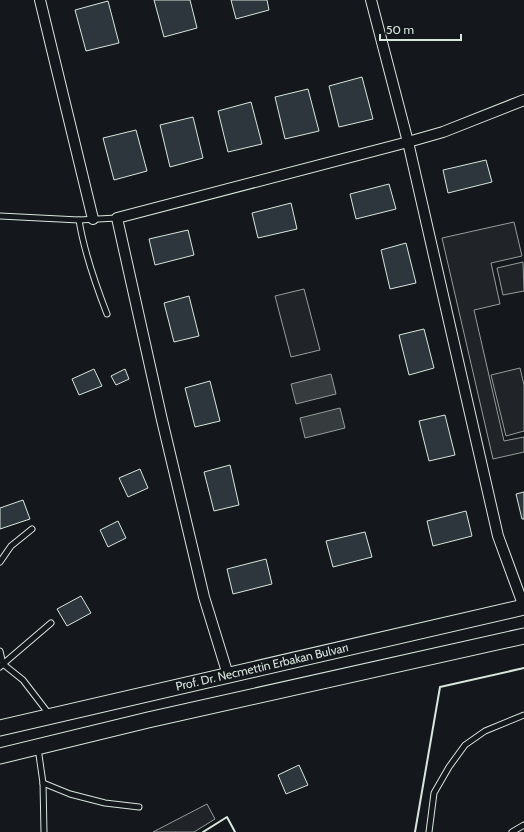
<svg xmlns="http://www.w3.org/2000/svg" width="524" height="832" font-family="Cabin,sans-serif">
	<rect width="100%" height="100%" fill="#14181c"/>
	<g fill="#202428" stroke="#939e99">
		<path d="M514,222L522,256L491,263L500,304L474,310L504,441L524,437V452L493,459L442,238Z"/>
		<path d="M523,262L524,291L503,295L497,268Z"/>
		<path d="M304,289L320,350L291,357L275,296Z"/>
		<path d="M520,368L524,385V431L506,436L491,375Z"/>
		<path d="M207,804L215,819L194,832H153Z"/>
	</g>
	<g fill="#363b3e" stroke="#939e99">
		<path d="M331,374L336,394L296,404L291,384Z"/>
		<path d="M340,408L345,428L305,438L300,418Z"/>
	</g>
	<g fill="#2c363c" stroke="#d8e6dc">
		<path d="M154,0H190L197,28L164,37Z"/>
		<path d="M231,0H267L269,10L236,19Z"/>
		<path d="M108,1L119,43L86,51L75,10Z"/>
		<path d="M362,77L373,119L339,127L329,86Z"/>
		<path d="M308,89L319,131L285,139L275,97Z"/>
		<path d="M251,102L262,144L228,152L218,111Z"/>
		<path d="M193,117L203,158L170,167L160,125Z"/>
		<path d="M136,130L147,171L114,180L103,138Z"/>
		<path d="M486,160L492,182L448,193L443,170Z"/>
		<path d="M389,184L396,209L356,219L350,194Z"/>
		<path d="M291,203L297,229L258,238L252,213Z"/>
		<path d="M188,230L194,255L155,265L149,239Z"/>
		<path d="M406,243L416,283L390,289L381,250Z"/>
		<path d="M189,296L199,336L174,342L164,303Z"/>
		<path d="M424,329L434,368L409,375L399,335Z"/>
		<path d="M94,369L102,386L79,395L72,379Z"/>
		<path d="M125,369L129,379L116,385L111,376Z"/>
		<path d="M210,381L220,421L195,427L185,388Z"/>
		<path d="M445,415L455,455L429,461L419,421Z"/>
		<path d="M230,465L239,505L214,511L204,472Z"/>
		<path d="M140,469L148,488L128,497L119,478Z"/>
		<path d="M524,492V519H522L516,494Z"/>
		<path d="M23,500L30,519L0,529V508Z"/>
		<path d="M466,511L472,536L433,546L427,521Z"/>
		<path d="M118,521L126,538L108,547L100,530Z"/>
		<path d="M365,532L372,557L333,567L326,541Z"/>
		<path d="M266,559L272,584L233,594L227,569Z"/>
		<path d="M81,596L91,613L67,626L57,609Z"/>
		<path d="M299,765L308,785L286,794L278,775Z"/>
	</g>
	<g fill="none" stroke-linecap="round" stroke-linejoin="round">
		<defs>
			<g id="lane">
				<path d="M0,216L79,220L117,218"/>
				<path d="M79,220C84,252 95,283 107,314"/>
				<path d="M0,562L11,546L32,529"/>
				<path d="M0,651L3,664L0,667"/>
				<path d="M49,714L23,680L3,664L51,623"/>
				<path d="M38,748L43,783L44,832"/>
				<path d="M43,783L70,794L105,803L139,807"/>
				<path d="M429,832L434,793L449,767L465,745L485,731L524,715"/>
				<path d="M512,832L524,825"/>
			</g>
			<g id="street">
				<path d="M40,0L93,219"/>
				<path d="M371,0L408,142L498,536L524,607"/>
				<path d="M228,675L204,597L162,420L117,218L408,142L443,132L524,100"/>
			</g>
			<g id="primary">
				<path d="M0,728L524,607"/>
				<path d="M0,756L148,720L524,636"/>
			</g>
		</defs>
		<use href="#lane" stroke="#d8e6dc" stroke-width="7"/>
		<use href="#street" stroke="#d8e6dc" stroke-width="12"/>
		<use href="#primary" stroke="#d8e6dc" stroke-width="17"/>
		<use href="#lane" stroke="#14181c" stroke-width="5"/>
		<use href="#street" stroke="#14181c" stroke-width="10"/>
		<use href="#primary" stroke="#14181c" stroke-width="15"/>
		<g stroke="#d8e6dc" stroke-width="2">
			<path d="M203,832L227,817L235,832"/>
			<path d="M415,832L440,687L524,668"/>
		</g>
	</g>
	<g text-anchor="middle" stroke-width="3" stroke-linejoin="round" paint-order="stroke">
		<g font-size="12" fill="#d8e6dc" stroke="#14181c">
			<text transform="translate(262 667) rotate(-13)" y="4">Prof. Dr. Necmettin Erbakan Bulvarı</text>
		</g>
	</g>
	<path d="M380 34v6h81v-6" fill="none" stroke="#d8e6dc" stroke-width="2"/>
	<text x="386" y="34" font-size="12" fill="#d8e6dc" stroke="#14181c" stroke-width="3" paint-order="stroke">50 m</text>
</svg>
